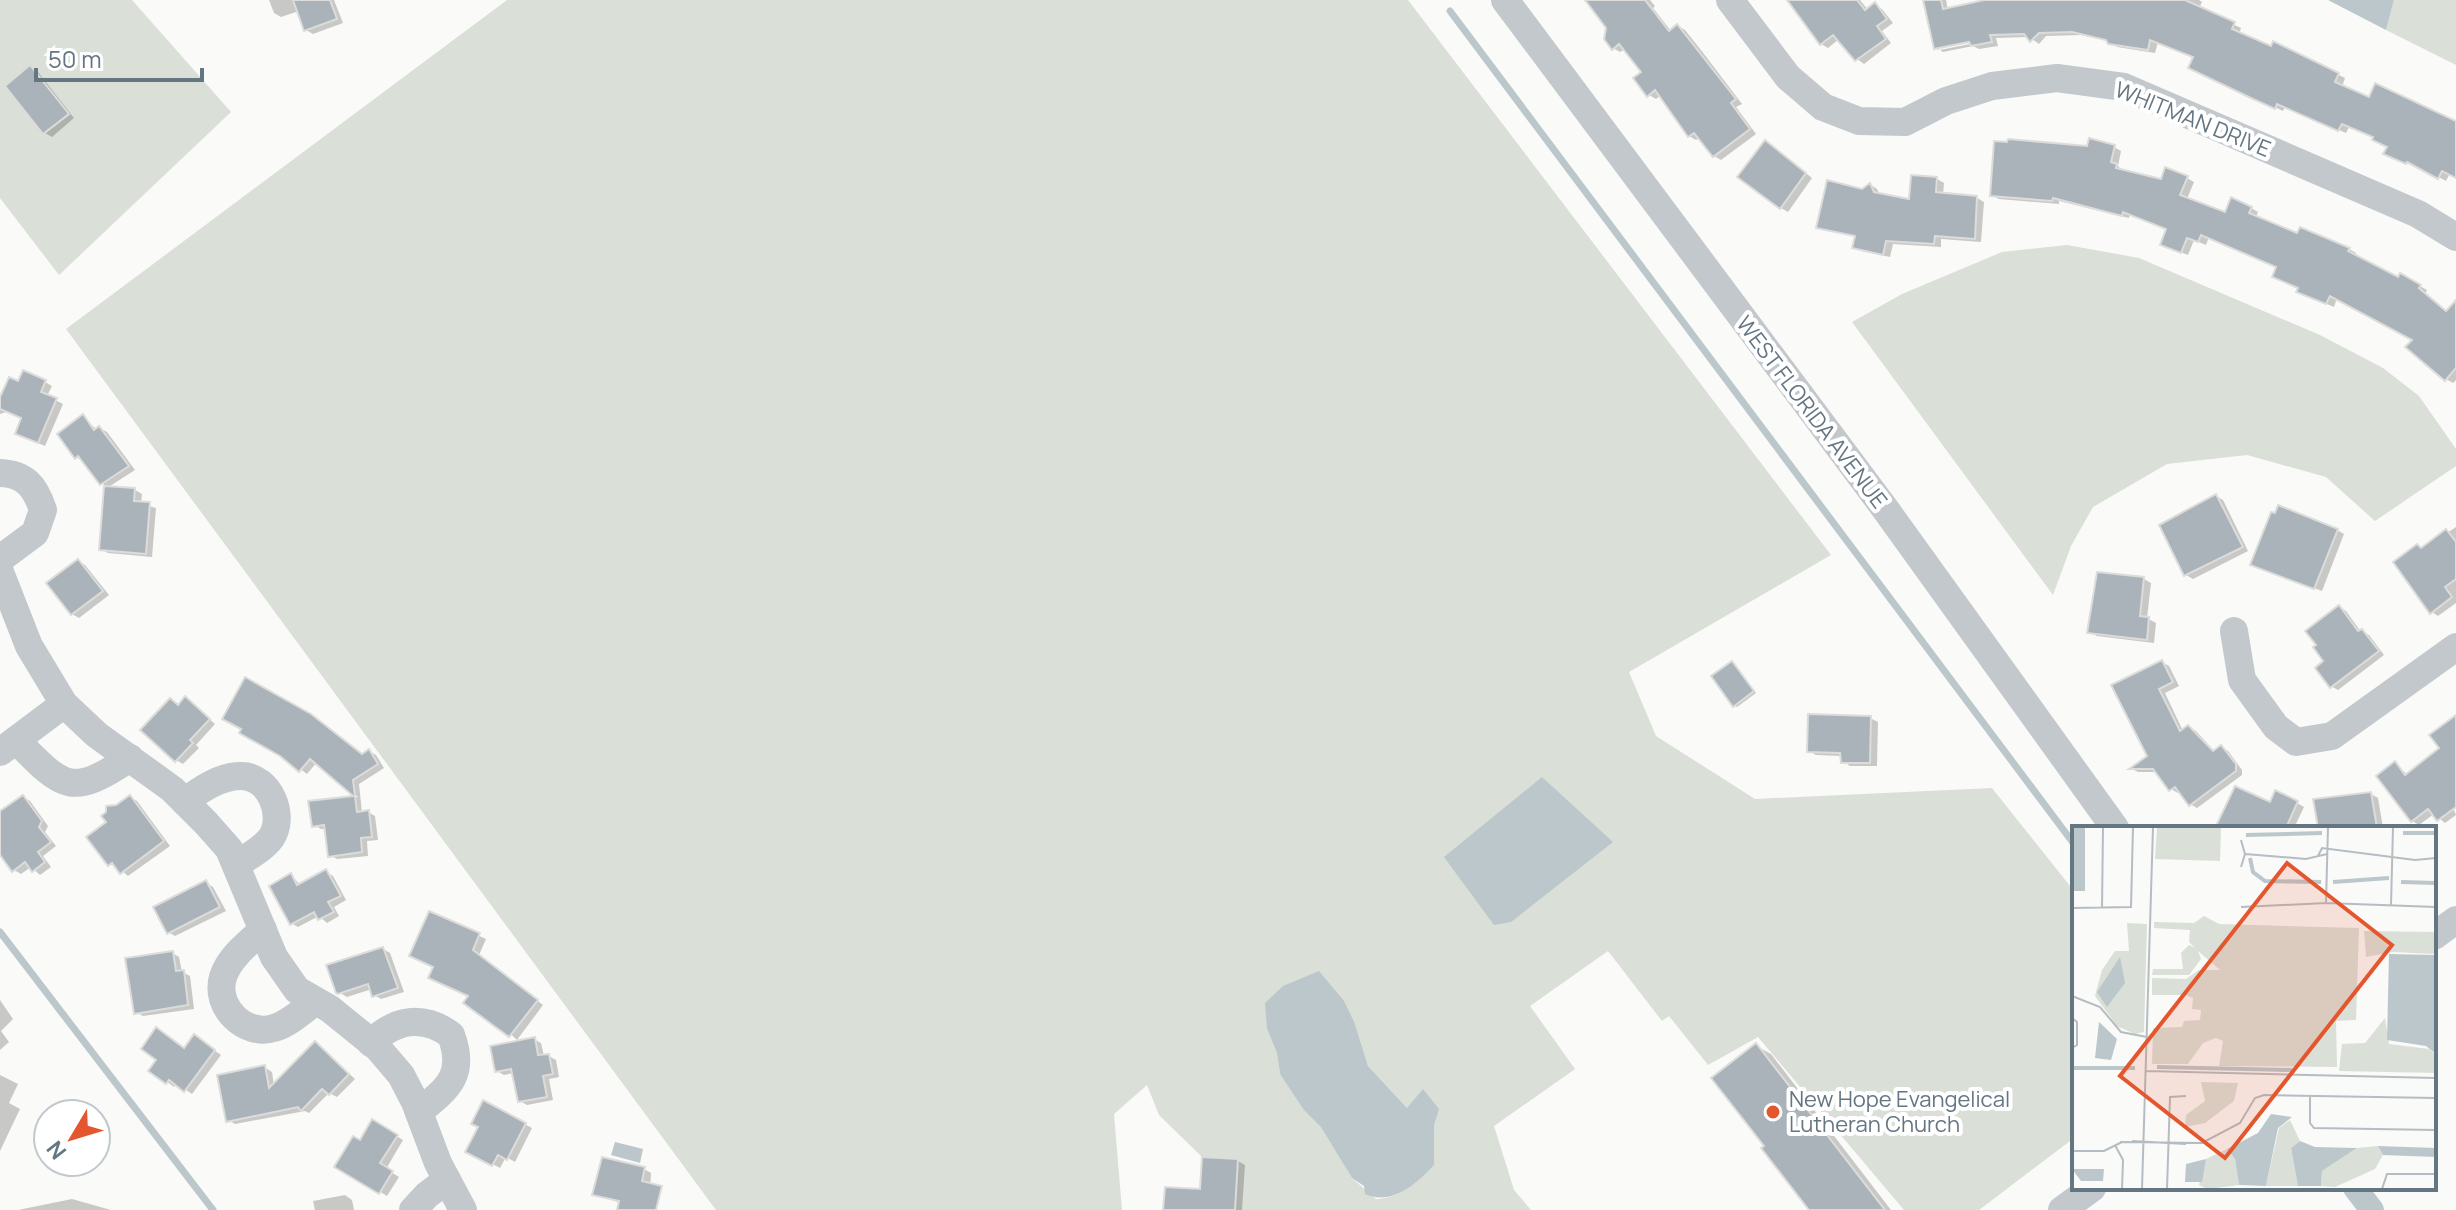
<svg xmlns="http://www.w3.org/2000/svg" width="2456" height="1210" font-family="Manrope,sans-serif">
	<rect width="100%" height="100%" fill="#fafaf8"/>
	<g fill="#dadfd7" fill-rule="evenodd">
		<path d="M0,0H132L231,112L59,275L0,198Z"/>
		<path d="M507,0H1408L1831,555L1629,672L1656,736L1755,799L1992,788L2074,891V1138L1979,1210H1904L1758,1037L1708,1065L1669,1016L1662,1021L1608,951L1530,1006L1575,1069L1494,1126L1514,1190L1531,1210H1235L1238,1160L1202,1157L1159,1115L1147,1085L1114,1114L1122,1210H716L66,329ZM1355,1024L1368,1066L1407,1108L1434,1125V1165C1419,1182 1399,1198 1376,1199L1352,1178L1321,1126L1280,1074L1277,1053L1267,1029Z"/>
		<path d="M2394,0H2456V65L2386,30Z"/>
		<path d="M2067,245L2139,258L2320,335L2383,368L2419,396L2456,449V466L2375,521L2326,477L2247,455L2167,464L2093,507L2071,546L2053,595L1852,322L1902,294L2002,252Z"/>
	</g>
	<g fill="#bbc7cb">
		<path d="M2328,0H2394L2386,30Z"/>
		<path d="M1542,777L1613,842L1511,922L1494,925L1444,857Z"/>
		<path d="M1319,971L1344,1001L1355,1024L1368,1066L1407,1108L1423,1089L1439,1109L1434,1125V1165C1417,1184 1391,1206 1365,1194L1364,1186L1352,1178L1321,1127L1304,1110L1280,1074L1277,1053L1267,1029L1265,1003L1283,986Z"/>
		<path d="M615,1142L643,1149L640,1163L611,1155Z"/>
	</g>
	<g fill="#0003">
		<path d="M269,0H334L343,23L313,34L306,30L299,11L281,17L274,13Z"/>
		<path d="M1588,0H1650L1655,6L1653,8L1671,31L1678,26L1685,30L1704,54L1742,104L1736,107L1756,134L1721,160L1714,156L1700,137L1696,140L1689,136L1661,95L1656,99L1649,95L1644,72L1625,49L1620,52L1613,48L1608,28Z"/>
		<path d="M1789,0H1860L1868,10L1875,5L1882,9L1893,23L1882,31L1891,43L1864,64L1857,59L1839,39L1828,48L1821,44Z"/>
		<path d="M1925,0H1946L1948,10L1993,0H2199L2202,2L2199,8L2241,28L2239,34L2273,49L2274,44L2345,78L2342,87L2370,99L2456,122V176L2450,173L2446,181L2415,164L2414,166L2393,157L2389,147L2375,137L2349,127L2346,133L2285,107L2283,111L2197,71L2195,58L2158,42L2155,53L2117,47L2109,41L2081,35L2046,36L2039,44L2029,37L1996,38L1998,46L1979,49L1973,46L1943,52L1940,50L1980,42L1979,38L1939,46V50L1936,48Z"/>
		<path d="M31,68L38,72L74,118L52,137L45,133Z"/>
		<path d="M1772,146L1812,178L1788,212L1781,208Z"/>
		<path d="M2114,147L2121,151L2118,166L2123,171L2162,181L2187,178L2194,182L2187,199L2226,214L2251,208L2258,212L2255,218L2298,236L2349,249L2356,253L2355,256L2399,280L2401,276L2427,290L2425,294L2448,313L2456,316V380L2453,383L2446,379L2415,339L2337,298L2334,307L2306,295L2278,267L2209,237L2206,245L2194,240L2188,255L2170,248L2168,230L2130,214L2129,218L2059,201V204L1999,199L1992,195L2089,148Z"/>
		<path d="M1937,179L1944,183L1943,195L1977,198L1984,202L1981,242L1941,239V247L1893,244L1890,257L1862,251L1855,247L1857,237L1819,227L1871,185L1877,189L1880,195L1911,202Z"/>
		<path d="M45,382L52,386L47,396L63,404L45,446L24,437L29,405L0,414V402L19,383Z"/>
		<path d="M83,417L97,430L100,428L107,432L135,470L107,488L135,490L142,494L141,504L156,508L152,557L108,553L101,549L106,487L83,461L76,457Z"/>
		<path d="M2216,496L2223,500L2248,551L2193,579L2186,575L2162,526Z"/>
		<path d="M2456,527V603L2438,616L2432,612L2423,549Z"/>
		<path d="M2337,530L2344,534L2322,591L2252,565Z"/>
		<path d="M78,561L85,565L109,595L79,618L72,614Z"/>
		<path d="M2144,579L2151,583L2147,618L2156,623L2154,643L2097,636L2090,632Z"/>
		<path d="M2339,607L2346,611L2361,632L2369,635L2384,655L2338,690L2331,686L2326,662Z"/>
		<path d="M2162,662L2169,666L2179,686L2165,693L2183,731L2189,727L2196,731L2215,752L2221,747L2228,751L2242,770V775L2197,808L2190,804L2181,791L2178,793L2171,789L2158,772H2138L2132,769L2149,756Z"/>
		<path d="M1735,665L1756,693L1737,707L1734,705Z"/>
		<path d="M186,699L215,724L196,745L199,748L183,764L176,760L171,700L179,706Z"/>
		<path d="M1870,718L1878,722L1877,766H1850L1843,761L1842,756L1816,755L1809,751Z"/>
		<path d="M2456,719V802L2452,805L2456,815L2445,823L2434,814L2419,825L2412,821L2395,764L2408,775L2442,748Z"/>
		<path d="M369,751L376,755L384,768L359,784L362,813L368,812L375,816L378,840L367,841L368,856L337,859L330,855L326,829H321L314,825L311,803L358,797L317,762L307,774L282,755H363Z"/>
		<path d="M2371,794L2378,798L2383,828H2320Z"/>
		<path d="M23,797L30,801L48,826L45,832L56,846L43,856L51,867L40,875L31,867L21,874L14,870L0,851V814Z"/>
		<path d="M130,797L137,801L170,846L128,876L118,867L109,864L108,814Z"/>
		<path d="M2297,803L2304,807L2294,828H2219L2270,805Z"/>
		<path d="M326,872L333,876L346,900L334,907L339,916L327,923L319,916L298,927L291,923V876L301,885Z"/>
		<path d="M206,883L213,887L226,911L175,936L168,932Z"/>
		<path d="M430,913L486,939L479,955L543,1005L517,1040L471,996L435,967Z"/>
		<path d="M383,949L390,953L404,992L381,999L374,995L372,989L347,997L337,991Z"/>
		<path d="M172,953L179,957L182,972L190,976L194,1009L143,1016L136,1012Z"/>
		<path d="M0,1000L13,1019L1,1031L9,1042L0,1050Z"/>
		<path d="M534,1039L541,1043L544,1056H549L556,1060L559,1077L549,1079L553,1100L527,1105L520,1101L514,1073L504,1075L497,1071Z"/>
		<path d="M201,1041L221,1055L192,1094L176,1083L174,1087L151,1070L159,1060Z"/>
		<path d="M315,1043L355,1079L337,1097L329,1093L309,1113L305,1111L235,1124L228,1120L264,1067L272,1072L274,1086Z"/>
		<path d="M1756,1046L1771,1054L1891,1210H1809L1811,1208Z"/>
		<path d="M0,1075L18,1084L9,1103L20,1109L0,1151Z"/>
		<path d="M484,1103L532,1128L515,1162L506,1157L500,1168L468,1151L480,1127Z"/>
		<path d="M373,1122L403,1140L386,1169L399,1177L387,1196L337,1166L360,1142Z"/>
		<path d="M1238,1161L1245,1165L1242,1210H1165L1202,1192Z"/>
		<path d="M644,1169L651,1173L649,1210H619L620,1203L595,1194Z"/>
		<path d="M345,1195L352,1200L354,1210H315L313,1201Z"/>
		<path d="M72,1199L111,1210H18Z"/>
	</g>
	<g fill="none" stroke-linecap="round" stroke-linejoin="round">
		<g stroke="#bbc7cb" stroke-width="7">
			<path d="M1450,11L2074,844"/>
			<path d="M0,932L213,1210"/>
		</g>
		<path stroke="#bbc7cb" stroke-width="24" d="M2355,1188L2372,1210"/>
	</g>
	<g fill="#aab3b9" stroke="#dcdcda" stroke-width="2">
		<path d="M293,0H330L337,19L304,31Z"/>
		<path d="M1585,0H1645L1669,31L1677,24L1736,99L1731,103L1750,129L1713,157L1694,133L1688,137L1655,90L1647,97L1633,78L1641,72L1619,44L1612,50L1604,39L1606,28Z"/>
		<path d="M1787,0H1857L1865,10L1875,2L1887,19L1877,26L1886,39L1855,61L1833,35L1820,45Z"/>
		<path d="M1923,0H1941L1943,9L1984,0H2185L2235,22L2232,29L2271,46L2273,41L2339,73L2335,82L2369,97L2375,83L2456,121V178L2442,171L2438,179L2407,162L2406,164L2383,154L2387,147L2372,140L2373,137L2342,124L2338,131L2277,104L2275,109L2251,98L2188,68L2193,57L2150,40L2148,50L2108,44L2106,40L2072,32L2039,33L2030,42L2024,34L1990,35L1992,42L1971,46L1969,42L1934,49Z"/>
		<path d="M30,65L69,114L43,134L5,86Z"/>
		<path d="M2089,138L2115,145L2111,162L2117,164L2116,168L2161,179L2165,167L2188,176L2180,195L2225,212L2231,197L2252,207L2249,213L2297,233L2300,227L2350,248L2348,251L2398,277L2400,273L2421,285L2419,288L2446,311L2456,300V368L2445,381L2405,347L2412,340L2330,296L2326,304L2296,292L2298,288L2272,277L2276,267L2201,235L2198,242L2187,238L2181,253L2160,245L2166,229L2123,212L2122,216L2053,198L2052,201L1990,196L1994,141L2007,142L2008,139L2087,146Z"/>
		<path d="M1765,140L1806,173L1780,209L1737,177Z"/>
		<path d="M1911,175L1937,177L1936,192L1977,196L1975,239L1935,236L1934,244L1886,241L1883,255L1852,248L1855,236L1816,228L1827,180L1862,189L1870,183L1874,192L1909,199Z"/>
		<path d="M23,370L46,380L41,392L57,398L38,443L15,434L21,418L0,409V397L9,377L18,381Z"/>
		<path d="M83,414L94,430L99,426L129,466L100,485L78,456L75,459L57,434Z"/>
		<path d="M104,486L135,488L134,501L150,502L146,554L99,550Z"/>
		<path d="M2216,494L2243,547L2184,576L2159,525Z"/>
		<path d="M2278,505L2338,529L2314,589L2250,565L2271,512L2275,513Z"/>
		<path d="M2446,529L2456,542V579L2445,587L2452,597L2430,614L2393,562L2417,544L2421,548Z"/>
		<path d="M78,559L103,591L71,615L46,583Z"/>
		<path d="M2097,572L2144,577L2140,616L2149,617L2147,640L2087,633Z"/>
		<path d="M2339,605L2358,631L2362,629L2379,651L2330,688L2315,668L2323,661L2313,647L2316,645L2305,631Z"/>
		<path d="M2162,660L2173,682L2159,689L2180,731L2188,725L2213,751L2221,745L2236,764V771L2189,806L2175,787L2169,791L2153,769H2129L2147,756L2111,685Z"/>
		<path d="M1732,661L1754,691L1733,707L1711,676Z"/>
		<path d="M245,677L311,714L362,754L369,749L378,764L353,780L357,812L369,810L372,837L361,838L362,852L328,857L324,825L312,827L308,801L353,796L310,759L299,772L280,756L239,733L241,729L222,719Z"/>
		<path d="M185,696L210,719L190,740L193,743L175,762L140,730L170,698L178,705Z"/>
		<path d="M1808,714L1871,716L1870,763H1841L1840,753L1807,752Z"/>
		<path d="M2456,715V807L2437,821L2428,809L2411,822L2376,776L2395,761L2405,775L2439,748L2429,735Z"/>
		<path d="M2235,786L2270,802L2275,790L2298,801L2286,828H2215Z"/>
		<path d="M2371,792L2377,828H2318L2313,799Z"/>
		<path d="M23,795L42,821L39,827L51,842L38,852L45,862L32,872L25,862L12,872L0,855V811Z"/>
		<path d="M130,795L164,841L120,874L112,863L108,866L86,837L106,822L101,816L106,812V806L116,805Z"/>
		<path d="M326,869L341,896L328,902L334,912L318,920L314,912L290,925L269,886L291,873L297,885Z"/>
		<path d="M206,880L220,907L167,934L153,907Z"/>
		<path d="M429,911L480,933L473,950L538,1000L509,1037L463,1003L468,996L428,978L433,967L409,956Z"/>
		<path d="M383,947L398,988L372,997L368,984L338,994L336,993L326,965Z"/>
		<path d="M173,951L176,971L184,970L188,1005L134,1014L125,958Z"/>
		<path d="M156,1027L184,1048L194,1034L215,1050L184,1092L169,1080L166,1084L148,1071L156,1060L141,1049Z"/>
		<path d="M535,1037L538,1055L549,1054L553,1074L543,1076L547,1097L518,1102L511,1069L495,1072L490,1046Z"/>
		<path d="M315,1041L349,1074L329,1095L322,1089L301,1111L298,1107L226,1122L217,1075L265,1065L269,1088Z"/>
		<path d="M1756,1043L1885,1210H1809L1761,1148L1764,1146L1711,1078Z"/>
		<path d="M483,1100L526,1123L507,1160L498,1155L492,1166L465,1152L478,1127L471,1124Z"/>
		<path d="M372,1119L398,1135L380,1163L393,1171L379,1194L334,1167L353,1136L360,1140Z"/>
		<path d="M602,1157L645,1167L642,1181L662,1186L656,1210H617L619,1201L592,1195Z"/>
		<path d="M1202,1157L1238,1159L1235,1210H1163L1165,1187L1200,1189Z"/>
	</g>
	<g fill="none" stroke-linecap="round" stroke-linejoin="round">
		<g stroke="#c3c8cc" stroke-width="28">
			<path d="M1505,0L1886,510L2115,828"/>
			<path d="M1730,0L1788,77L1823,107L1859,121L1905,122L1946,101L1992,86L2057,78L2124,87L2418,214L2456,237"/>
			<path d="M0,473C25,474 35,486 43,510L35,533L0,559"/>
			<path d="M0,572L29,646L64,704L97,735L172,789L206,823L229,849L274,957L297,990L330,1009L377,1047L401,1075L415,1102L438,1163L463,1210"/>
			<path d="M2234,631L2242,680L2276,727L2296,742L2332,736L2456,647"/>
			<path d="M16,740C63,788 71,798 130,758"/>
			<path d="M0,752L64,704"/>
			<path d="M185,802C199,790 222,775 242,776C270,777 286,816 271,838C263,849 247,857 236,865"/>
			<path d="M263,930C248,943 229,958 223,977C214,1007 245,1037 274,1028C289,1024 303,1010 316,1001"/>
			<path d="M2434,936L2456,920"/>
			<path d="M371,1043C395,1019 423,1014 451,1035C466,1075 448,1088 419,1112"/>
			<path d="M413,1210L427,1195L447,1180"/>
			<path d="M2062,1210L2092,1188"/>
		</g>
	</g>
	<circle fill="#e4572e" stroke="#fff" stroke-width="3" cx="1773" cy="1112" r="8"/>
	<g text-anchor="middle" stroke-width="8" stroke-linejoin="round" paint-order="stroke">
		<g font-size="22" fill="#657683" stroke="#fff">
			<text transform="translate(2193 119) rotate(22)" y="8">WHITMAN DRIVE</text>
			<text transform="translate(1812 412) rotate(53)" y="8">WEST FLORIDA AVENUE</text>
		</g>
		<g font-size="22" fill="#657683" stroke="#fff" text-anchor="start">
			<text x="1789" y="1107">New Hope Evangelical<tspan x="1789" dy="25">Lutheran Church</tspan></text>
		</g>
	</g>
	<g transform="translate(2072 826)">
		<rect width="364" height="364" fill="#fafaf8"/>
		<path d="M149,1L148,35L83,33L85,2ZM132,90L147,98L287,102L284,194L264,195L265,241L147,240L151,215L144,212L131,217L116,238H80L81,202L110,201L112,195L128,194L129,184L120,183L121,172L114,169H80V152L114,153L127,144H148L126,125L129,133L117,149H80L81,143H111L109,127L117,119L123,122L117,116L118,104L82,102V96L122,97ZM55,97L75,98L72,206L63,208L45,200L23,170L30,144L43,125H57ZM292,105L364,106V128L320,126L294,131ZM313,192L317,218L357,223L364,229V247L267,245L270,218L293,217ZM129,256L166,257L162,275L133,297L113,301L114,289L133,275ZM218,294L228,315L219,322L226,360H194L207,302ZM306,320L311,329L303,343L263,361L249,360L250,345L285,322ZM155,323L163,333L167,359L135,363L127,359L134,333Z" fill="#dadfd7"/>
		<path d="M0,1H13V65H0ZM317,128L364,129V228L354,220L315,214ZM48,131L53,157L35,181L25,166ZM27,196L45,213L39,234L23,232ZM199,288L220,291L206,302L194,360L167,359L163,333L155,323L186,307ZM228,315L243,321L285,322L250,345L249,360H226L219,322ZM306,320L364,322V331L311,329ZM134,333L130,356H113L114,338ZM0,343H32L31,355H9Z" fill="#bbc7cb"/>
		<path fill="none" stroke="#bbc7cb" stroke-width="4" d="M331,7H364M174,9L250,7M178,32L181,46L193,55L249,56M261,56L317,52M329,56L364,57M85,241L220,244M0,242H63"/>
		<path fill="none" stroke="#b5bdc2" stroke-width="2" d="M173,28L234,33L255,28M246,30L250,22L343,34L364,32M169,41L173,28L169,14M254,77L256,1M319,79L321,1M169,81L254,77L364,81M0,82L59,81L61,1M30,82L31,1M0,170L28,181L49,206L75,211M0,192L5,196V219L0,222M74,245L364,252M238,269V297L242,302L364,304M60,315L114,318M48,316L130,317L168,297L183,272L192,269L364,272M43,319L51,334L50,363M0,325H32L50,316M70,363L81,1M95,363L98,271L114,270M310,363L315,348H364"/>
		<path fill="#e4572e" fill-opacity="0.15" stroke="#e4572e" stroke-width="4" d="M215,37L320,119L153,332L48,250Z"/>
		<rect width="364" height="364" fill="none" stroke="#657683" stroke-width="4"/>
	</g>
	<g transform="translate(72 1138) rotate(232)"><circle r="38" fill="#ffffff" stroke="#c1c8cd" stroke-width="2"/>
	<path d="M0-6L14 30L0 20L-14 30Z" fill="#e4572e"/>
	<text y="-12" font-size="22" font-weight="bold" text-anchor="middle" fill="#657683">N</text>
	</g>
	<path d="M36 68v12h166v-12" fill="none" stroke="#657683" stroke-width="4"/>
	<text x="48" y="68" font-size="24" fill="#657683" stroke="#ffffff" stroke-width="6" paint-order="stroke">50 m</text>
</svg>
